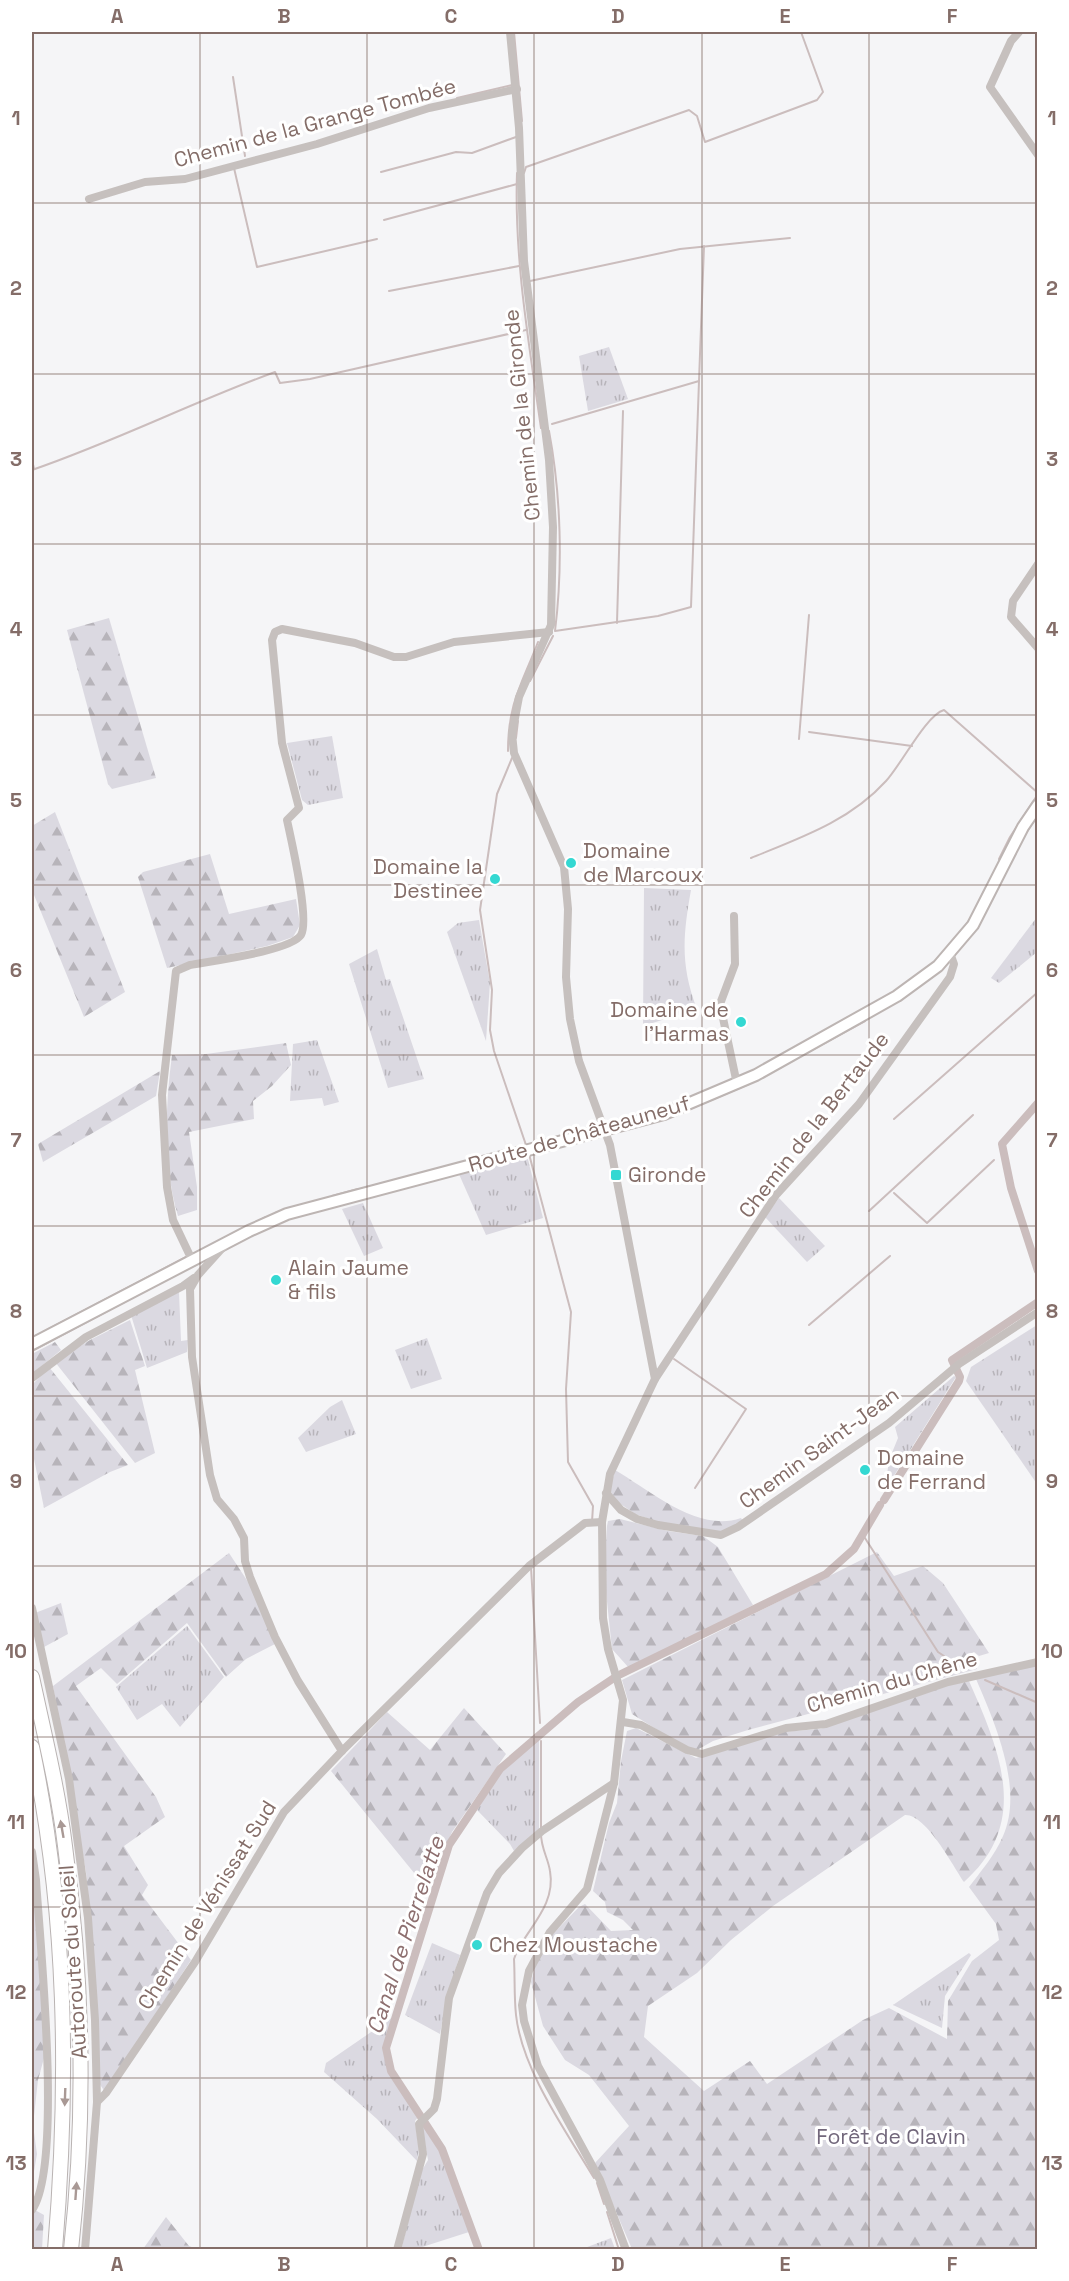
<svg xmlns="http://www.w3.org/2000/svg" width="1069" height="2281" font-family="'Space Grotesk',sans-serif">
	<defs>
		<pattern id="grass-tufts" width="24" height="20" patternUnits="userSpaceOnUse" patternTransform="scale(1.5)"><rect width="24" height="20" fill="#dbd9e1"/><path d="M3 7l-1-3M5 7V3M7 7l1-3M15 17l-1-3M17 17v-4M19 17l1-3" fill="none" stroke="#b7b4ba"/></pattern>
		<pattern id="forest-firs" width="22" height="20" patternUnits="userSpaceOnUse" patternTransform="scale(1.5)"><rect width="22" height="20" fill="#dbd9e1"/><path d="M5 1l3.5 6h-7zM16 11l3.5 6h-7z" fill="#b7b4ba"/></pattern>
	</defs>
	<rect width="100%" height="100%" fill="#f5f5f7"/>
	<g fill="url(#grass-tufts)">
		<path d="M609,347L628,399L588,411L579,356Z"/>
		<path d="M332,736L343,798L308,805L302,800L287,743Z"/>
		<path d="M644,888L691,890C683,935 680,965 697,1009L643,1026Z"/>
		<path d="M1037,917V952L999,983L991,978Z"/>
		<path d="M479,920L490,983L486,1041L447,932L458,923Z"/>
		<path d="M377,949L386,980L390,979L424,1079L388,1088L349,964Z"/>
		<path d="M317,1040L339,1102L324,1106L322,1098L290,1101L293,1044Z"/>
		<path d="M527,1156L543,1218L486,1235L458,1172Z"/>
		<path d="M779,1198L825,1246L807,1262L765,1217Z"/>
		<path d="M363,1203L383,1248L364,1256L342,1209Z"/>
		<path d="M179,1292L181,1341L188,1340L187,1352L147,1368L131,1315Z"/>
		<path d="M1037,1325V1484L966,1381L971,1367Z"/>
		<path d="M427,1338L442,1379L411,1389L395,1350Z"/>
		<path d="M954,1376L956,1377L885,1490L889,1460L898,1438L895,1427Z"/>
		<path d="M342,1400L356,1434L306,1452L298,1438L330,1407Z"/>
		<path d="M187,1626L224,1677L180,1727L162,1704L137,1720L116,1687Z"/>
		<path d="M539,1739V1831L514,1851L510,1844L477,1810L502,1770Z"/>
		<path d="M432,1943L460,1955L447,1996L440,2034L405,2015Z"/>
		<path d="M969,1953L971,1955L945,1996L942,2028L893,2005Z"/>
		<path d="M393,2017C375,2071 388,2072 419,2116L415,2121L419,2150L417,2161L377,2119L324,2072L326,2063Z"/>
		<path d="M426,2125L442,2156L469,2232L416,2249L401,2250L421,2172L428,2160L422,2126Z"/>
		<path d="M611,2238L615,2249H582Z"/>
	</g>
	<g fill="url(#forest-firs)">
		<path d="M109,618L156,778L112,789L108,784L67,630Z"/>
		<path d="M55,812L125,992L84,1017L32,890V826Z"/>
		<path d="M210,854L229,914L296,899L300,925L293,937L267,946L167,968L138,877L143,872Z"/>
		<path d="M286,1043L291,1065L272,1086L253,1101L254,1119L189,1132L197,1187V1210L178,1216C163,1166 165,1107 172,1055L206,1054Z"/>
		<path d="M160,1071L156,1096L43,1162L38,1144Z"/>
		<path d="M130,1320L145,1366L135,1370L155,1453L135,1463L55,1362L90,1340Z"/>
		<path d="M55,1342L61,1350L32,1374V1354Z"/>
		<path d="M49,1367L128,1465L110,1472L44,1508L32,1449V1385Z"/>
		<path d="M615,1470C651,1491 698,1533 741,1518L743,1521L721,1533L658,1522L635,1514L615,1500L609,1492Z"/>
		<path d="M620,1519L668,1531L703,1536L718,1547L753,1605L629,1668L612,1649L604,1573L607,1526L608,1521Z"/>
		<path d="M877,1552L894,1576L923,1566L943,1583L989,1653L979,1656L974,1652L970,1654L977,1669L748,1730L713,1741L697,1750L680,1744L632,1714L622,1680Z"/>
		<path d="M229,1553L254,1591L275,1644L246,1659L226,1677L187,1623L117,1684L101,1668L76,1686L156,1797L165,1817L124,1846L148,1885L142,1895L191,1960L105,2092L97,2080L93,1954L86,1872L53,1686Z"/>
		<path d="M61,1603L68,1634L44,1647L35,1613Z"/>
		<path d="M1037,1664V2249H632L595,2163L629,2126L589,2075L565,2060L543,2026L531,1982L536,1963L551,1936L579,1907L585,1904L611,1931L633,1930L623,1920L607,1912L605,1902L593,1891L609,1823L617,1803L621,1761L627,1731L636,1728L696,1758L781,1732L820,1729L945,1686L969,1681C1000,1751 1031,1823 964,1882C953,1866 926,1814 905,1815L773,1906L731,1940L697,1973L648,2006L644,2037L704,2091L750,2061L767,2084L863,2020L889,2008L947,2039L948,2001L972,1961L999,1940L996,1924L969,1887C981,1871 995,1855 1003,1836C1024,1789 995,1723 976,1679Z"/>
		<path d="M464,1708L506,1754L452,1832L428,1890L331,1771L387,1712L430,1750Z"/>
		<path d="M32,1871L41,1985L44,2058L38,2080L33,2125L37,2154L32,2183Z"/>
		<path d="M35,2210L44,2215L42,2249L32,2250V2214Z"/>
		<path d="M166,2217L189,2246L197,2249H143Z"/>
	</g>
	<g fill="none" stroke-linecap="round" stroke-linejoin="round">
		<g stroke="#cbbdbd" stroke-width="2">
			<path d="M514,32L522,121"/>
			<path d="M233,77L245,156"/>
			<path d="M457,98L512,85"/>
			<path d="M234,168L257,267L377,239"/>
			<path d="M381,172L456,152L472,153L516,137"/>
			<path d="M517,173C514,258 529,344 541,428"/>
			<path d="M524,173L526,167L689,110L697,116L705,142L817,100L823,92L801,32"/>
			<path d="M384,220L517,184"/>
			<path d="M530,281L680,249L790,238"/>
			<path d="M389,291L519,266"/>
			<path d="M699,381L704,246"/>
			<path d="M549,431C561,495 563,567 555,631L658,616L691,607L699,381L552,424"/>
			<path d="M32,460L34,469"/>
			<path d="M32,470C114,442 193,402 275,372L280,383L310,379L526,330"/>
			<path d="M617,623L623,411"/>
			<path d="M530,681L553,636"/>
			<path d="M809,732L912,746"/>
			<path d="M516,738L518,721"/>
			<path d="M799,739L809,615"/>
			<path d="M508,751C508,703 522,684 538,642"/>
			<path d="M512,758L497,794L480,910L492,990L490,1030L494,1051L526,1145"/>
			<path d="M1023,838L1033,822"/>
			<path d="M751,858C800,838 850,821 886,781C901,765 926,715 944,710L1038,793"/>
			<path d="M999,859L1010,837L1038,794"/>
			<path d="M980,900L984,891"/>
			<path d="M964,928L974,913"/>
			<path d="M799,1057L865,1021"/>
			<path d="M762,1077L794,1060"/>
			<path d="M685,1111L749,1084"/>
			<path d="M894,1119L1038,992"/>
			<path d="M529,1154L571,1312L566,1389L568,1462L593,1506L592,1522"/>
			<path d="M440,1168L550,1139"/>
			<path d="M368,1187L425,1172"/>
			<path d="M894,1193L927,1223L994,1160"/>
			<path d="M332,1196L358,1189"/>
			<path d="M869,1211L973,1115"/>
			<path d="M275,1213L316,1201"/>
			<path d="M194,1254L266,1217"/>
			<path d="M809,1325L890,1256"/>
			<path d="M43,1332L186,1257"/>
			<path d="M32,1351L196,1264"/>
			<path d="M674,1359L746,1409L695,1488"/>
			<path d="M863,1535L938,1652L965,1670"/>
			<path d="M531,1567L540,1723"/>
			<path d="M985,1680L1038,1703"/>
			<path d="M541,1741V1828"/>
			<path d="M523,1941C537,1919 555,1899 550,1871C548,1858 541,1848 541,1834"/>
			<path d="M517,1951L514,1959C515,1977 514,1996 516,2015C522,2070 566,2131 594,2178"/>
			<path d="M597,2183L604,2204"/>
			<path d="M607,2212L619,2250"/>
		</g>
		<g stroke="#cbbdbd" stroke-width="8">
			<path d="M1038,1103L1002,1144L1011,1188L1038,1271"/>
			<path d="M884,1500L959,1381L960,1377L952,1360L1038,1302"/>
			<path d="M621,1674L826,1574L854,1549L880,1505"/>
			<path d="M479,2250L442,2149L391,2071L386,2048L449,1845L500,1769L578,1702L614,1678"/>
		</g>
		<defs>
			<path id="secondary" d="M32,1344L249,1231L287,1214L664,1114L756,1075L897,996L938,966L973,925L1023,827L1038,805"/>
			<g id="motorway">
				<path d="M32,1677C44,1733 58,1789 65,1846C83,1980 86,2115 71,2250"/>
				<path d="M32,1747C67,1913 69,2081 55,2250"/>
			</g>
		</defs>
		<use href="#secondary" stroke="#bdb5b3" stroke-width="14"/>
		<use href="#motorway" stroke="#b9b3b2" stroke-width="16"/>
		<g stroke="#c6c0be" stroke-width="8">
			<path d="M510,32L519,128L524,261L549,460L553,527L551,625L519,697L512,734L514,753L564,867L568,909L566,977L570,1019L579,1061L610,1145L655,1379L610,1474L602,1522L603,1618L608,1649L623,1700L614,1783L587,1889L550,1932L529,1971L522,2005L524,2021L538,2066L600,2180L626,2250"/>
			<path d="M1019,32L1011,41L990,87L1038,155"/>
			<path d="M89,199L145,182L185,179L317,144L429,108L517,89"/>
			<path d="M1038,564L1013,601L1011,617L1038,648"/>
			<path d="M734,916L735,964L720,1004L737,1084"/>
			<path d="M225,1245L198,1275L190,1289L192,1357L210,1475L217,1499L234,1519L244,1538L245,1561L250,1577L275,1637L298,1681L342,1751"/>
			<path d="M192,1260L173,1220L167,1187L162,1095L176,971L190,965C210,961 291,951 301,935C310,920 291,839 287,820L299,808L282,743L272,640L275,632L282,629L355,643L394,657H406L454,642L549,632"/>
			<path d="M32,1378L86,1337L183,1286L194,1278"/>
			<path d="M655,1379L776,1195L859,1104L950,977L954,964L950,953"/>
			<path d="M606,1493L621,1510L637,1519L658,1525L721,1535L738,1527L889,1423L959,1364L1038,1312"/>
			<path d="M32,1608L69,1779L88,1918L95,2020L97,2102"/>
			<path d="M623,1722L641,1725L687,1750L702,1754L786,1728L826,1724L948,1682L1038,1662"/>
			<path d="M32,1852L36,1880C40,1943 63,2166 32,2210"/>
			<path d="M85,2250L97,2102L106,2093L195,1962L284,1812L342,1751L529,1566L585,1523L602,1522"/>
			<path d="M397,2250L423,2154L419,2124L434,2109L437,2099L449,1998L487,1893L499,1873L522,1848L542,1831L614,1783"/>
		</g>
		<use href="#secondary" stroke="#fff" stroke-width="10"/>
		<use href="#motorway" stroke="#fff" stroke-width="14"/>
	</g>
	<defs><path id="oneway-solid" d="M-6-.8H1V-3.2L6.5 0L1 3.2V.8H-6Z" transform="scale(1.5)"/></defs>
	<g fill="#a99995">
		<use href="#oneway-solid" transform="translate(62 1829) rotate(-100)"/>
		<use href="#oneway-solid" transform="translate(65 2097) rotate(92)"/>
		<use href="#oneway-solid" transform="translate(76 2191) rotate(-86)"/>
	</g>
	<path fill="none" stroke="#846d68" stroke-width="1.5" stroke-opacity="0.55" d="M200,32V2250M367,32V2250M534,32V2250M702,32V2250M869,32V2250M32,203H1038M32,374H1038M32,544H1038M32,715H1038M32,885H1038M32,1055H1038M32,1226H1038M32,1396H1038M32,1566H1038M32,1737H1038M32,1907H1038M32,2078H1038"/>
	<g fill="#34d8d2" stroke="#fff" stroke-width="2">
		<circle cx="571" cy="863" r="6"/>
		<circle cx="495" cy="879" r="6"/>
		<circle cx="741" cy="1022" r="6"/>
		<rect x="610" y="1169" width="12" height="12" rx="3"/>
		<circle cx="276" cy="1280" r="6"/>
		<circle cx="865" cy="1470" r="6"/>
		<circle cx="477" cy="1945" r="6"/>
	</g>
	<g text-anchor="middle" stroke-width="6" stroke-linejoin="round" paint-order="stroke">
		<g font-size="21" fill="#846d68" stroke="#fff">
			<text transform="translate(315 123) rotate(-15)" y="7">Chemin de la Grange Tombée</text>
			<text transform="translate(522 415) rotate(-96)" y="7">Chemin de la Gironde</text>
			<text transform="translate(814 1125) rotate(-52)" y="7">Chemin de la Bertaude</text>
			<text transform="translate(579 1134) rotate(-16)" y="7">Route de Châteauneuf</text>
			<text transform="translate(819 1448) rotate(-36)" y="7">Chemin Saint-Jean</text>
			<text transform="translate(892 1682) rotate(-16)" y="7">Chemin du Chêne</text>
			<text transform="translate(207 1905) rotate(-58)" y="7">Chemin de Vénissat Sud</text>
			<text transform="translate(73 1962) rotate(-94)" y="7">Autoroute du Soleil</text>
		</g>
		<g font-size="21" fill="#846d68" stroke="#fff" text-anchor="start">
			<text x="583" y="858">Domaine<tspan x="583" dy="24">de Marcoux</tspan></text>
			<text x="483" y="874" text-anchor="end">Domaine la<tspan x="483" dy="24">Destinee</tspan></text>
			<text x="729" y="1017" text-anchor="end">Domaine de<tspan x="729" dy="24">l'Harmas</tspan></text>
			<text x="628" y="1182">Gironde</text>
			<text x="288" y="1275">Alain Jaume<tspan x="288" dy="24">&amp; fils</tspan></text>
			<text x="877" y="1465">Domaine<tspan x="877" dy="24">de Ferrand</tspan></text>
			<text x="489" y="1952">Chez Moustache</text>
		</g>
		<g font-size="21" fill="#72677b" stroke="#fff">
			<text x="891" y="2144">Forêt de Clavin</text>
		</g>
		<g font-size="22" font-style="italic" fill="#8d6f6f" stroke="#fff">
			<text transform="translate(405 1935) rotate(-72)" y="8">Canal de Pierrelatte</text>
		</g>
	</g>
	<rect width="1069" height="2281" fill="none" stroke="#ffffff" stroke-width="66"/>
	<rect x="33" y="33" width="1003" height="2215" fill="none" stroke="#846d68" stroke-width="2"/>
	<g font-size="20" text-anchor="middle" font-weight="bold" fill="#846d68">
		<text x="117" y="23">A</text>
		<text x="284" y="23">B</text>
		<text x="451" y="23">C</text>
		<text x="618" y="23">D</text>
		<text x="785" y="23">E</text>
		<text x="952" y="23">F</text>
		<text x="16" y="125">1</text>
		<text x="1052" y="125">1</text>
		<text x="16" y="295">2</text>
		<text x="1052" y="295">2</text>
		<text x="16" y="466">3</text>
		<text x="1052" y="466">3</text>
		<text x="16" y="636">4</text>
		<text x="1052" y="636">4</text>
		<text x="16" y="807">5</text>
		<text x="1052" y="807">5</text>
		<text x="16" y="977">6</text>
		<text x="1052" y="977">6</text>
		<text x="16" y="1147">7</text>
		<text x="1052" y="1147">7</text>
		<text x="16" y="1318">8</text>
		<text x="1052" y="1318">8</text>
		<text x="16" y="1488">9</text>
		<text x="1052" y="1488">9</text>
		<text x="16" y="1658">10</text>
		<text x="1052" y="1658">10</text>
		<text x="16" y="1829">11</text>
		<text x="1052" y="1829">11</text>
		<text x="16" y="1999">12</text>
		<text x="1052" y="1999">12</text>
		<text x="16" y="2170">13</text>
		<text x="1052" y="2170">13</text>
		<text x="117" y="2271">A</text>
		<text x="284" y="2271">B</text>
		<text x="451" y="2271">C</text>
		<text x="618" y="2271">D</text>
		<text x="785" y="2271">E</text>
		<text x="952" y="2271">F</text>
	</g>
</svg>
